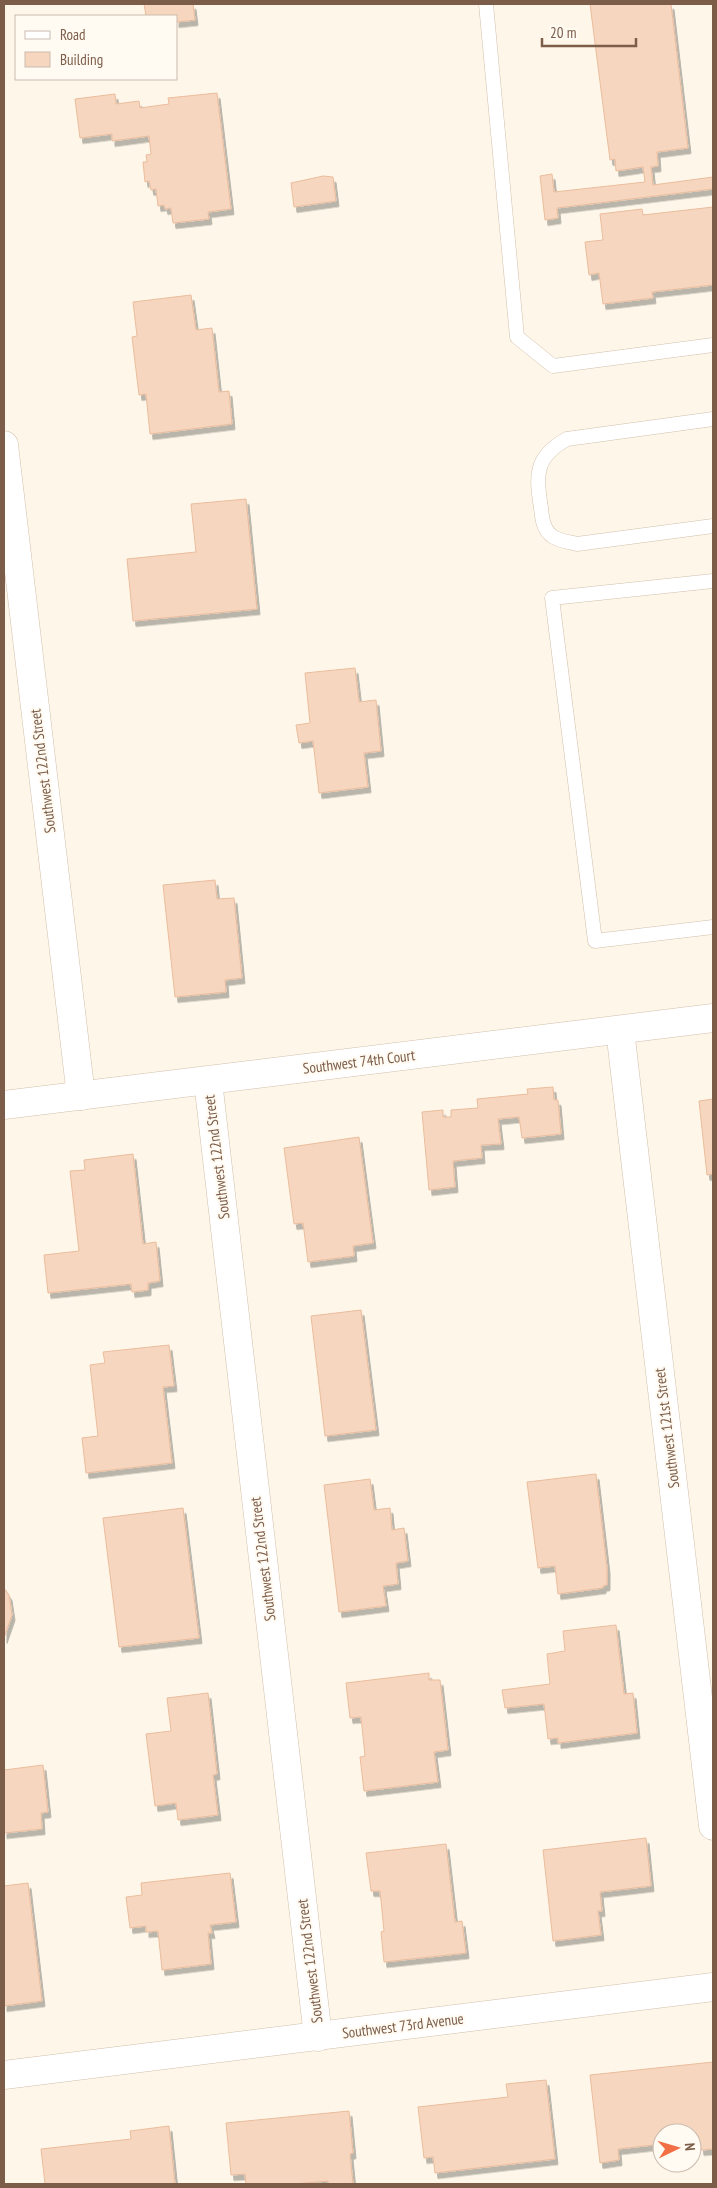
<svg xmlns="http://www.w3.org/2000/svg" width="717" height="2188" font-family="'PT Sans Narrow',sans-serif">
	<defs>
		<filter id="shadow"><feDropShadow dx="3" dy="5.5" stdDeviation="0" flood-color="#0004"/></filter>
	</defs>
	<rect width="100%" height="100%" fill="#fef7e9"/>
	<g fill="#f6d6be" stroke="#ebbc9d" filter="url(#shadow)">
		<path d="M144,4H193L195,20L176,22V16H146Z"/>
		<path d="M590,4H671L688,148L657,152L658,166L651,167L653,185L713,177V189L557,208L558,218L545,220L540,176L552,174L554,192L645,182L643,167L616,171L615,159L610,160Z"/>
		<path d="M217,93L231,209L208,212L209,219L173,223L171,208L165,209L164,205L158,206L156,189L151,190L149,181L145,182L143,162H147L146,155L151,154L149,136L112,141V134L80,138L75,99L115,94L116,104L139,101L140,108L169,104L168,98Z"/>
		<path d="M323,176L333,177L336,201L294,207L291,183Z"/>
		<path d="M713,207V285L652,292L653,298L603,304L599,273L589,275L585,242L603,240L600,214L642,209L643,215Z"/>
		<path d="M191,295L196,330L212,328L219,392L229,391L232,424L150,434L146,394L139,395L132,337L137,336L133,302Z"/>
		<path d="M246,499L257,609L133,621L127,559L196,552L191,504Z"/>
		<path d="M355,668L359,702L376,700L381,751L364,753L368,787L319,793L313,741L299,743L296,725L310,723L305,673Z"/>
		<path d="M215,880L217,899L234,898L242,978L225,980L226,992L175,997L163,885Z"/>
		<path d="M553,1087L554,1100H558L561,1134L522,1138L519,1117L498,1119L501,1144L481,1145L482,1158L453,1161L455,1187L429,1190L422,1112L443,1110V1117H451V1110L478,1108L477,1099L528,1094L527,1089Z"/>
		<path d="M713,1099V1174L707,1175L699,1101Z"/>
		<path d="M359,1137L373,1243L353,1246L354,1256L308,1262L303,1223L294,1224L284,1148Z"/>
		<path d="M133,1154L143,1244L156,1242L160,1281L148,1283V1290L132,1292L131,1284L48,1293L44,1255L79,1251L70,1171L85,1170L84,1160Z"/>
		<path d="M361,1310L376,1430L325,1436L311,1316Z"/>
		<path d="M169,1345L174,1386L163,1387L172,1463L86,1473L82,1438L98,1436L90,1365L105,1363L103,1352Z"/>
		<path d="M596,1474L607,1568V1585L603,1586V1588L558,1594L555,1566L538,1568L527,1482Z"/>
		<path d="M370,1479L374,1510L390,1508L392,1530L404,1528L408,1561L396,1563L398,1584L383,1586L386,1606L339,1612L324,1485Z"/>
		<path d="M183,1508L199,1638L119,1647L103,1518Z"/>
		<path d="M4,1588L9,1595L12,1615L4,1638Z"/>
		<path d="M616,1625L624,1694L633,1693L637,1733L558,1743V1738L548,1739L544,1704L505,1708L502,1690L550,1684L547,1654L565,1651L563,1631Z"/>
		<path d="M429,1673V1680H440L448,1750L434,1752L438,1782L364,1791L360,1757L365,1756L361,1717L350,1718L346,1683Z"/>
		<path d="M208,1693L217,1774L213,1775L218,1815L178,1820L176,1803L155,1806L146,1734L171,1731L167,1698Z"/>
		<path d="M43,1765L48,1812L41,1813L42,1829L4,1833V1770Z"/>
		<path d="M646,1838L651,1886L600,1892L602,1911H598L601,1935L553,1941L543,1850Z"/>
		<path d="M446,1844L455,1922L462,1921L466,1953L384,1962L381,1932L384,1931L380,1891H371L366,1853Z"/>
		<path d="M230,1873L236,1922L210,1925L212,1933H208L211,1964L162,1970L158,1931L146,1932V1926L130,1928L126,1897L142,1895L141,1883Z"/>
		<path d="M28,1883L42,2001L4,2006V1886Z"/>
		<path d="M713,2062V2149L701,2150L700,2141H692V2133H662V2144L618,2149L619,2160L600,2163L590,2075Z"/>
		<path d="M546,2080L555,2159L435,2173L433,2157L424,2158L418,2107L508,2097L506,2084Z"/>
		<path d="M349,2111L353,2153L350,2154L353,2184H328V2181L294,2184H246L245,2174L231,2175L226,2123Z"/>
		<path d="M169,2126L175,2184H45L41,2149L131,2139L130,2131Z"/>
	</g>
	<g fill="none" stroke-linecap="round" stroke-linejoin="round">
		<defs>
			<g id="service">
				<path d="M486,4L517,337L553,366L713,345"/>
				<path d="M713,419L567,439C534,457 536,476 541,508C542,518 543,529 552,536C559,541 569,542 577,544L713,526"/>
				<path d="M713,581L552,598L595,941L713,927"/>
			</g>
			<g id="minor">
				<path d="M4,445L81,1096"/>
				<path d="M620,1030L713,1826"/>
				<path d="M208,1081L318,2037"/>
				<path d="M4,1105L713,1018"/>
				<path d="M4,2075L713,1987"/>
			</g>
		</defs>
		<use href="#service" stroke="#d3bfad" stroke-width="15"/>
		<use href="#minor" stroke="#d3bfad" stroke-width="29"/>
		<use href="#service" stroke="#fff" stroke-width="14"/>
		<use href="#minor" stroke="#fff" stroke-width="28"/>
	</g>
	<g text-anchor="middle" stroke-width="4" stroke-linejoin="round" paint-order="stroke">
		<g font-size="15" fill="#7c5d49" stroke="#fffaf2">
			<text transform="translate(43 771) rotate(-97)" y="5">Southwest 122nd Street</text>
			<text transform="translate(359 1062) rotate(-7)" y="5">Southwest 74th Court</text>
			<text transform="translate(217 1157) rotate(-97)" y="5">Southwest 122nd Street</text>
			<text transform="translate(667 1428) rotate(-97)" y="5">Southwest 121st Street</text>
			<text transform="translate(263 1559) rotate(-97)" y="5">Southwest 122nd Street</text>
			<text transform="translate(310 1961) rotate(-97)" y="5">Southwest 122nd Street</text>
			<text transform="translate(403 2026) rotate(-7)" y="5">Southwest 73rd Avenue</text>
		</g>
	</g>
	<rect width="717" height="2188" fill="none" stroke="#7c5d49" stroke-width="10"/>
	<rect x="15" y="15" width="162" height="65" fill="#fffaf2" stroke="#cbbbae"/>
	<rect x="25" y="31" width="25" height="8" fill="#ffffff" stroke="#cbbbae"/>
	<text x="60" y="40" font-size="15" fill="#7c5d49">Road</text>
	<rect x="25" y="52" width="25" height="15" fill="#f6d6be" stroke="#cbbbae"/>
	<text x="60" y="65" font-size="15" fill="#7c5d49">Building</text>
	<g transform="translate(677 2148) rotate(85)"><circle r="24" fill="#fffaf2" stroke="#cbbbae"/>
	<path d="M0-4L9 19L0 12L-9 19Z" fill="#f26f45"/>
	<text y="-8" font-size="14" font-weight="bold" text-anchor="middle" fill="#7c5d49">N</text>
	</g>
	<path d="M542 38v8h94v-8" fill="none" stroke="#7c5d49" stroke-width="2.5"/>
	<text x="550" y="38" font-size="15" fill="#7c5d49" stroke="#fffaf2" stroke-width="4" paint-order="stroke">20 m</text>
</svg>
